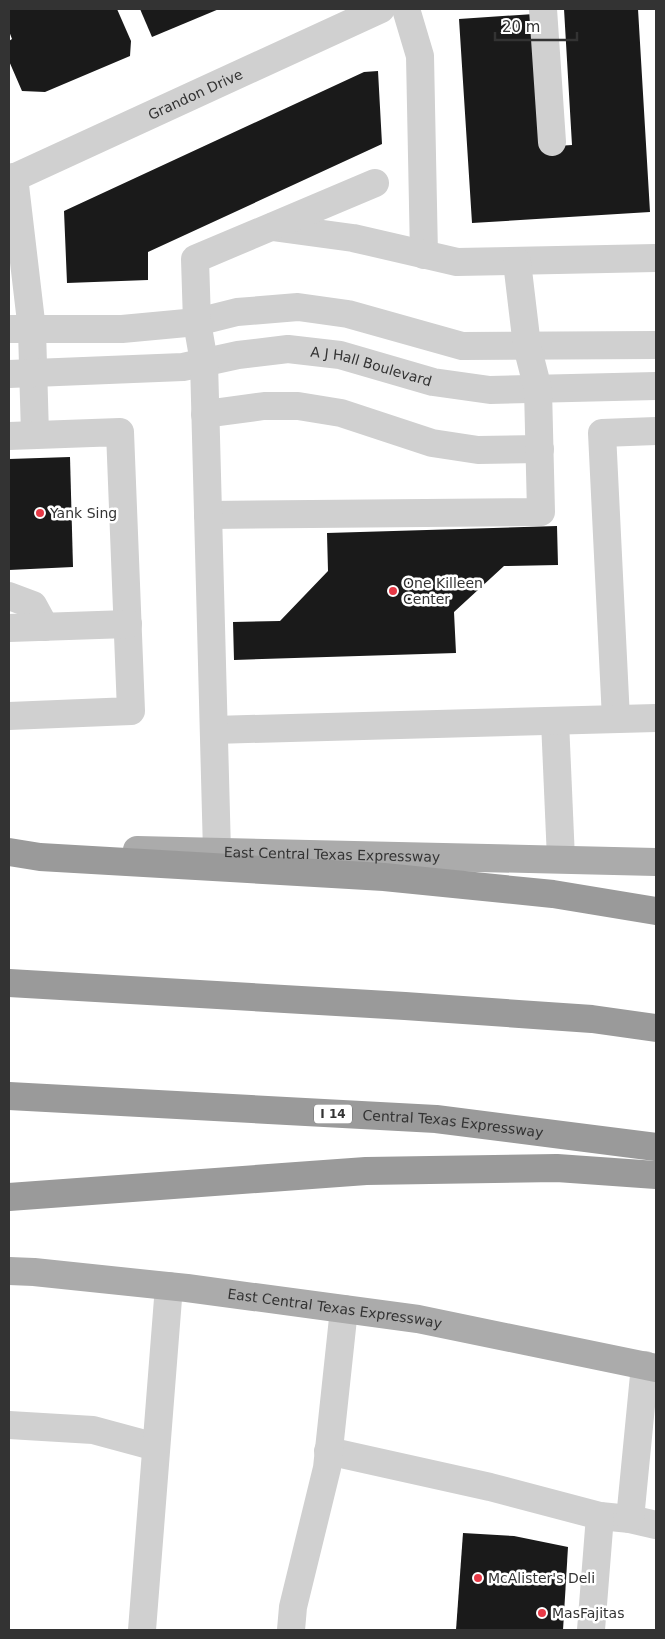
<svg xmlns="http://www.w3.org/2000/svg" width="665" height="1639" font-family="'DejaVu Sans',sans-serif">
	<rect width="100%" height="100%" fill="#fff"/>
	<g fill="#1a1a1a">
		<path d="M9,9H117L131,41L130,56L45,92L22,91L9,61V41L12,39L9,31Z"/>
		<path d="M140,9H219L152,37Z"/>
		<path d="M564,9H638L650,212L472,223L459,19L534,14L542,147L572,145Z"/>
		<path d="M378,71L382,144L148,252V280L67,283L64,211L364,72Z"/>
		<path d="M70,457L73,567L9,570V459Z"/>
		<path d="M557,526L558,565L504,566L454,612L456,653L234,660L233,622L280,621L328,571L327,533Z"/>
		<path d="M463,1533L514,1536L568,1547L563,1630H456Z"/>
	</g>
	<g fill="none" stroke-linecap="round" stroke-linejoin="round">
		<g stroke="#d0d0d0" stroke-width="28">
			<path d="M406,9L420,56L424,255"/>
			<path d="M543,9L552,142"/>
			<path d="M14,177L32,330L35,435"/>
			<path id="s1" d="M9,180L381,9"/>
			<path d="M272,227L353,238L457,262L656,258"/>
			<path d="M9,329H122L197,322L237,312L298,307L348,314L462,346L656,345"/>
			<path id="s2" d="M9,374L183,367L238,355L288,349L340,355L433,382L490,390L656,386"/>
			<path d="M205,414L264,406H298L341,413L432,443L478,450L540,449"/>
			<path d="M9,436L120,432L131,711L9,716"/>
			<path d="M208,515L541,512L538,389L527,346L517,262"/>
			<path d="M9,596L33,605L45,627"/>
			<path d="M9,628L128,624"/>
			<path d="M616,719L602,433L656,431"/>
			<path d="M555,721L561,859"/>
			<path d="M214,730L656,718"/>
			<path d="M217,852L204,362L197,322L195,259L375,183"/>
			<path d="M9,1425L93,1430L156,1447"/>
			<path d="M328,1451L490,1487L600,1516L630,1519L656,1525"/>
			<path d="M630,1519L645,1365"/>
			<path d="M142,1630L169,1286"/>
			<path d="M291,1630L293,1607L327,1468L344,1309"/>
			<path d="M591,1630L600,1516"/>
		</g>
		<g stroke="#ababab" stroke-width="28">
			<path id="s3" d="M137,850L656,862"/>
			<path id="s4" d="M9,1271L34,1272L187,1288L418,1319L656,1368"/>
		</g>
		<g stroke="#9a9a9a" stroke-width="28">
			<path d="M9,852L40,857L384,877L553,894L656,911"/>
			<path d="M9,983L405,1006L592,1019L656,1028"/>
			<path id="s5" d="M9,1096L436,1119L656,1147"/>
			<path d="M9,1197L366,1171L557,1168L656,1175"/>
		</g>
	</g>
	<g fill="#e63946" stroke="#fff" stroke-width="2">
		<circle cx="40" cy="513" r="5"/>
		<circle cx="393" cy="591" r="5"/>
		<circle cx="478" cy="1578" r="5"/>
		<circle cx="542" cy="1613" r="5"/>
	</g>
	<g text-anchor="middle" stroke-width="5" stroke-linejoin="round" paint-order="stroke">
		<rect fill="#fff" stroke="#707070" stroke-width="1" x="314" y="1104.5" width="38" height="19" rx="4"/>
		<g font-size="12" font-weight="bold" fill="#333">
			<text x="333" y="1118">I 14</text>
		</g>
		<g font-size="14" fill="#333" stroke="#fff">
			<text dy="5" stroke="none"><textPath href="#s1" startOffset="205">Grandon Drive</textPath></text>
			<text dy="5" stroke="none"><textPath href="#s2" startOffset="366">A J Hall Boulevard</textPath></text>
			<text dy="5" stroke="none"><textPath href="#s3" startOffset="195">East Central Texas Expressway</textPath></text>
			<text dy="5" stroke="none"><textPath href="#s5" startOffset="445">Central Texas Expressway</textPath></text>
			<text dy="5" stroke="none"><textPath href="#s4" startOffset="328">East Central Texas Expressway</textPath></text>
		</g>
		<g font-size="14" fill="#333" stroke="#fff" text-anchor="start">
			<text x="50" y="518">Yank Sing</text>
			<text x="403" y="588">One Killeen<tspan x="403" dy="16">Center</tspan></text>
			<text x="488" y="1583">McAlister's Deli</text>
			<text x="552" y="1618">MasFajitas</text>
		</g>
	</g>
	<rect width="665" height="1639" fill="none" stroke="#333333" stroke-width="20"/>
	<path d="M495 32v8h82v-8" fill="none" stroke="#333333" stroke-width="2.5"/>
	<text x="502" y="32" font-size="15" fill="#333333" stroke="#ffffff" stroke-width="4" paint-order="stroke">20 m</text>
</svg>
